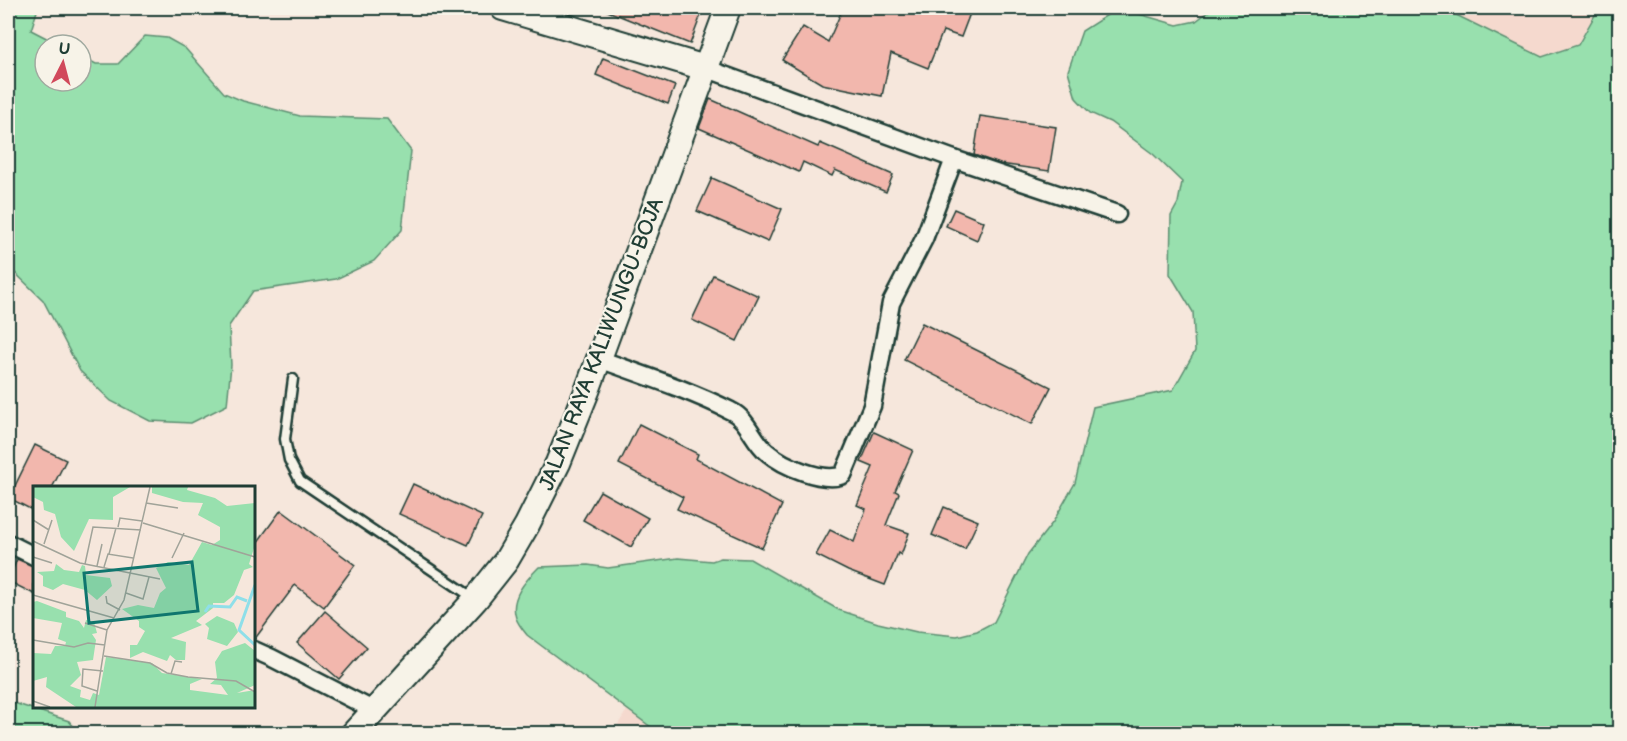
<svg xmlns="http://www.w3.org/2000/svg" width="1627" height="741" font-family="'Balsamiq Sans',sans-serif">
	<rect width="100%" height="100%" fill="#f6e7dc"/>
	<filter id="ink" filterUnits="userSpaceOnUse"><feTurbulence type="fractalNoise" baseFrequency=".0167" numOctaves="2"/><feDisplacementMap in="SourceGraphic" scale="12" xChannelSelector="R" yChannelSelector="G"/><feConvolveMatrix kernelMatrix="1 2 1 2 8 2 1 2 1" color-interpolation-filters="sRGB"/></filter>
	<g filter="url(#ink)">
		<g fill="#f5d9ce">
			<path d="M1442,8H1599L1578,45L1542,57Z"/>
			<path d="M627,710L659,733L612,734Z"/>
		</g>
		<g fill="#98e0ae" stroke="#5c8e71" stroke-width="1.5">
			<path d="M8,8H38L31,30L60,45H45V81H81V56L96,64H118L145,36L167,38L185,48L224,93L243,101L300,116L387,119L411,151L402,230L374,261L336,279L253,291L229,326L231,365L227,405L191,423L150,421L111,401L80,371L43,300L8,266Z"/>
			<path d="M1118,8L1177,25L1196,21L1213,8H1442L1542,57L1578,45L1599,8H1619V733H659L527,635C523,630 518,624 516,618C509,598 526,580 539,567L588,565L608,568L678,558L712,561L721,558L750,559L839,610L878,623L917,632L957,636L977,631L994,622L1028,554L1053,522L1075,483L1093,407L1173,390L1195,351L1193,312L1170,274L1171,216L1178,203L1182,182L1153,154L1110,122L1090,113L1076,98L1068,71L1082,31Z"/>
			<path d="M8,701L69,721L79,733H8Z"/>
		</g>
		<g fill="#f2b7ad" stroke="#1f3d34" stroke-width="1.5">
			<path d="M600,8H681L701,15L690,44Z"/>
			<path d="M843,8H972L961,37L943,31L928,68L891,53L882,96L822,84L782,60L803,27L828,42Z"/>
			<path d="M603,58L675,86L668,104L596,75Z"/>
			<path d="M710,99L818,147L820,143L893,175L886,192L835,170L832,176L803,162L799,172L699,128Z"/>
			<path d="M980,116L1056,127L1049,171L1000,164L974,155Z"/>
			<path d="M712,178L782,209L768,242L697,211Z"/>
			<path d="M954,209L984,222L977,240L946,226Z"/>
			<path d="M713,275L759,296L737,341L692,320Z"/>
			<path d="M922,323L1051,387L1032,424L904,360Z"/>
			<path d="M639,424L698,454L696,459L782,505L762,548L677,509L683,497L619,464Z"/>
			<path d="M874,432L913,450L895,491L899,493L886,525L909,533L901,555L898,553L885,585L848,571L816,555L830,530L854,542L866,509L857,505L873,467L861,462Z"/>
			<path d="M35,445L66,460L52,488H34V511L9,498Z"/>
			<path d="M413,484L482,516L468,545L399,514Z"/>
			<path d="M600,491L648,518L631,547L583,520Z"/>
			<path d="M944,507L978,521L965,549L932,535Z"/>
			<path d="M281,510L355,565L324,607L295,585L254,640V547Z"/>
			<path d="M17,559L34,566V594L8,581Z"/>
			<path d="M325,611L367,647L339,679L297,643Z"/>
		</g>
		<g fill="none" stroke-linecap="round" stroke-linejoin="round">
			<defs>
				<path id="lane" d="M293,379L285,439L289,460L300,481L475,599"/>
				<g id="street">
					<path d="M705,68L954,159L1117,214"/>
					<path d="M599,359C643,375 689,390 731,411C748,419 753,441 767,452C783,466 823,483 843,475L872,406L891,303L924,239L954,159"/>
					<path d="M8,543L34,556"/>
					<path d="M254,650L272,658L375,711"/>
				</g>
				<g id="secondary">
					<path d="M503,8L705,68"/>
					<path d="M353,734L475,600L506,561L527,525L558,463L587,391L728,8"/>
				</g>
			</defs>
			<use href="#lane" stroke="#1f3d34" stroke-width="13"/>
			<use href="#street" stroke="#1f3d34" stroke-width="21"/>
			<use href="#secondary" stroke="#1f3d34" stroke-width="28"/>
			<use href="#lane" stroke="#f7f3e8" stroke-width="8"/>
			<use href="#street" stroke="#f7f3e8" stroke-width="16"/>
			<use href="#secondary" stroke="#f7f3e8" stroke-width="24"/>
		</g>
	</g>
	<g text-anchor="middle" stroke-width="4.5" stroke-linejoin="round" paint-order="stroke">
		<g font-size="21" fill="#1f3d34" stroke="#f7f3e8">
			<text transform="translate(601 344) rotate(-69)" y="7">JALAN RAYA KALIWUNGU-BOJA</text>
		</g>
	</g>
	<g transform="translate(33 486)">
		<rect width="222" height="222" fill="#f6e7dc"/>
		<path d="M0,1H97L80,11V34L56,33L41,65L28,51L22,28L11,24L10,16L0,11ZM119,1H155L154,4L182,12L194,20L222,17V59L216,78L220,81L211,84L201,109L191,117H180V122L163,135L169,139L138,152L153,156L152,174H143L137,169L134,175L110,166L97,172V159H104L112,145L106,141V135L89,123L105,119L121,122L127,107L133,102L123,82L135,76L156,79L169,56L179,59L187,54V41L165,29L170,17L150,16L119,7ZM23,78L31,84L46,86L49,79L52,80L53,89L77,92L79,100L64,114L52,104L30,98L20,104L10,100V90L4,86L21,85ZM4,115L33,126V131L46,135L51,142L53,134L61,136L64,147L59,148L63,154L60,174L44,176L48,189L37,200L48,204L47,211L57,214L60,207L66,209L73,171L119,177L129,187L169,193L157,198V204L195,209L188,199L177,198L184,192L182,176L189,165L212,157L222,165V199L204,207L222,204V221H43L13,201L14,191L0,195V167L18,168L22,160H32L33,156L25,153L29,137L0,132V116ZM184,130L201,137L205,146L194,160L174,153L176,142L172,138Z" fill="#98e0ae"/>
		<path fill="none" stroke="#8fdfe9" stroke-width="3" d="M222,99L206,144L222,159M172,126L176,120L197,121L204,111L214,115"/>
		<path fill="none" stroke="#a0a399" stroke-width="1.5" d="M113,17L145,22M0,34L16,44M110,37L222,71M85,41L87,32L109,35M0,55L47,77L127,93M11,58L19,34M76,68L83,42M0,71L19,77M139,72L151,47M52,78L60,41L108,44M64,80L69,58M71,81L75,68L100,72M93,107L110,113L116,91M0,109L81,132M73,110L74,117L87,124M52,137L74,144M0,154L41,161L55,157L72,159M71,170L117,177L134,187L155,191L203,195L222,206M138,188L142,175L149,176M64,205L49,200L50,183L70,185M0,215L17,221M62,221L74,144L91,114L117,1"/>
		<path fill="#0f766e" fill-opacity="0.15" stroke="#0f766e" stroke-width="3" d="M159,76L165,125L56,137L51,87Z"/>
		<rect width="222" height="222" fill="none" stroke="#1f3d34" stroke-width="3"/>
	</g>
	<rect width="1627" height="741" fill="none" stroke="#f7f3e8" stroke-width="30"/>
	<rect x="15" y="15" width="1597" height="711" fill="none" stroke="#1f3d34" stroke-width="2" filter="url(#ink)"/>
	<g transform="translate(63 63) rotate(6)"><circle r="28" fill="#f7f3e8" stroke="#a1aaa0" stroke-width="1.5"/>
	<path d="M0-4.5L10 22L0 15L-10 22Z" fill="#d1495b"/>
	<text y="-9" font-size="16" font-weight="bold" text-anchor="middle" fill="#1f3d34">U</text>
	</g>
</svg>
